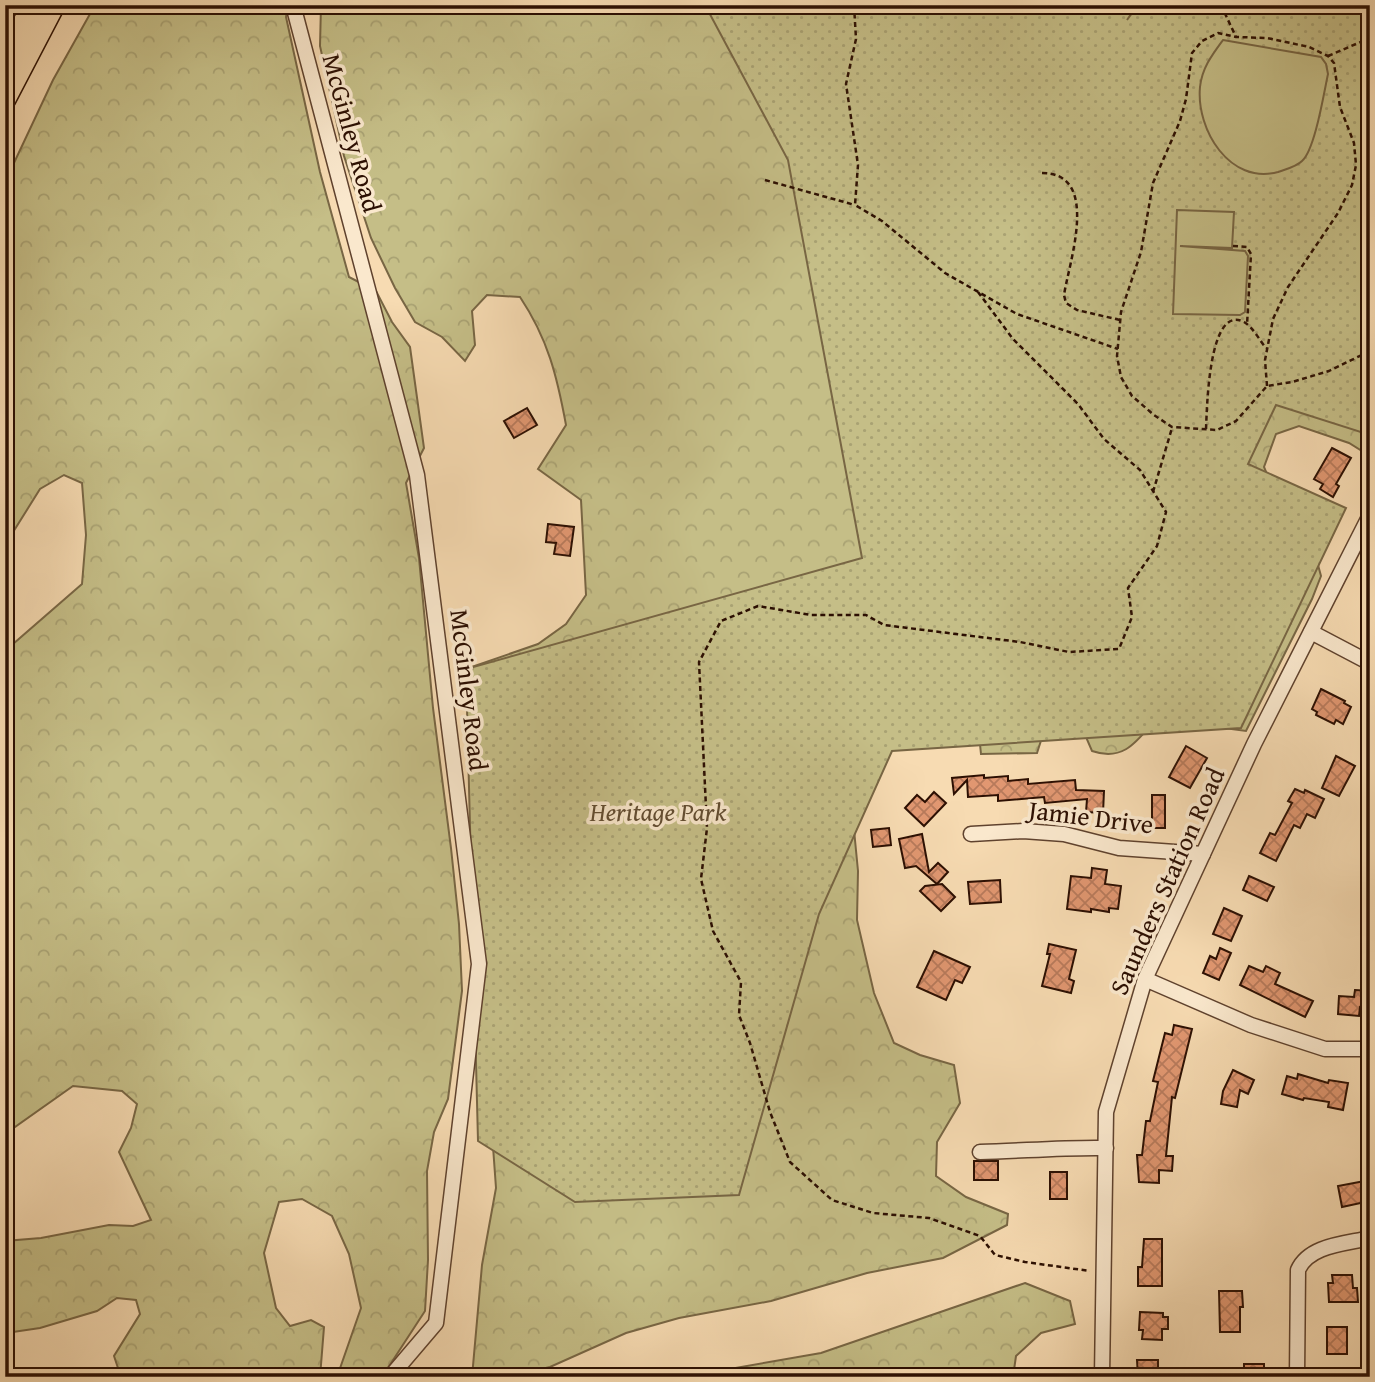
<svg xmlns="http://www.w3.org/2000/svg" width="1375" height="1382" font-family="'Gentium Book Plus',serif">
	<defs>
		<pattern id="forest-crowns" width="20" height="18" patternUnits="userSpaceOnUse" patternTransform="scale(1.75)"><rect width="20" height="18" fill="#c5be87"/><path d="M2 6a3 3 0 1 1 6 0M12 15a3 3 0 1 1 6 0" fill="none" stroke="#a9a273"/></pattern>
		<pattern id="park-dots" width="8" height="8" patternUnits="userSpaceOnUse" patternTransform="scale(1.75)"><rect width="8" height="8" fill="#c5be87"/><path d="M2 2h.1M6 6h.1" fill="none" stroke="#a9a273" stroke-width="1.8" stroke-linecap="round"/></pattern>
		<pattern id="building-cross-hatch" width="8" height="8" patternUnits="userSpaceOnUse" patternTransform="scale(1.75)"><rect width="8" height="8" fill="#e19771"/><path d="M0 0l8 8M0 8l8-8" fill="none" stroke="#b77a5b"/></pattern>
	</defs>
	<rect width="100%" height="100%" fill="#f7dbb2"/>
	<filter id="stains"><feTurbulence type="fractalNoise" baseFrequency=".00286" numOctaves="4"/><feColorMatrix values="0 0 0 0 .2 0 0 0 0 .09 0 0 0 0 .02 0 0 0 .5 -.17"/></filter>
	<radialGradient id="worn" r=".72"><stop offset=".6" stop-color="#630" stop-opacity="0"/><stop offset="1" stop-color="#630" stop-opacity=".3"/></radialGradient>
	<g fill="url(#forest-crowns)" stroke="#786644" stroke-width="2">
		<path d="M95,5H288L286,17L320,172L349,277L376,291L392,322L410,347L424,448L406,483L419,558L433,708L451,848L459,924L462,991L448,1099L434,1132L427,1171L428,1260L425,1311L382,1377H337L361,1308L349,1254L332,1216L302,1199L279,1202L264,1253L276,1308L290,1326L311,1320L324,1327L320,1377H121L114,1356L140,1314L136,1300L117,1298L97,1311L40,1328L13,1332L5,1330V1241L41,1238L109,1225L133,1226L151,1220L119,1152L131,1128L137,1104L122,1091L73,1086L5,1134V651L82,584L86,535L82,483L64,475L40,489L5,545V182L53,80Z"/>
		<path d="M321,5H1370V126L1258,407L1370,386V456L1349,443L1299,426L1276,434L1264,467L1282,509L1312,543L1321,576L1312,599L1246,731L1156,719C1137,741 1124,762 1092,751L1064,686L1046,725L1037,753L981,754L978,724L476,734L466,669L538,644L566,624L586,595L581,500L538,469L566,425C557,376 548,339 520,297L487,295L472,311L475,345L465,361L442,337L415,322L395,288L371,238L344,156L320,46Z"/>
		<path d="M851,799L858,871L857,920L874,993L894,1043L920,1055L954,1065L960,1103L937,1142L936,1176L966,1197L1008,1214L1007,1225L943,1258L867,1273L771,1301L679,1318L626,1333L550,1367L507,1377H472L482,1265L496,1188L489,1091Z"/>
		<path d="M1025,1283L1070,1301L1075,1324L1041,1333L1016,1356L1013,1377H684L821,1353Z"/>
	</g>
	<path fill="url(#park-dots)" stroke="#786644" stroke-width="2" d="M705,5H1137L1127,20L1138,5H1370V435L1276,405L1248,464L1346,508L1241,728L892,751L819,914L739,1195L575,1202L478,1141L466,669L862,558L788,160Z"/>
	<g fill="#c5be87" stroke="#786644" stroke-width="2">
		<path d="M1223,40L1321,57L1326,64L1328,74C1324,92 1315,150 1302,161C1296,167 1286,169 1278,172C1230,185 1196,130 1200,87C1202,68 1212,55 1223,40Z"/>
		<path d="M1177,210L1234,212L1232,248L1180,246L1245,251L1248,256L1245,312L1240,315L1173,314Z"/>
	</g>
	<g fill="url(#building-cross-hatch)" stroke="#2c0f02" stroke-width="2">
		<path d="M527,408L537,425L514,438L504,421Z"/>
		<path d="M1332,448L1351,458L1336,484L1339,486L1333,497L1320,489L1323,484L1314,479Z"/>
		<path d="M548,524L574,527L570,556L554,554L556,543L546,542Z"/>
		<path d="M1321,689L1345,701L1344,703L1351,707L1343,724L1336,720L1334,724L1316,715L1317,712L1312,709Z"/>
		<path d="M1186,746L1207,758L1190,788L1169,777Z"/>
		<path d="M1336,756L1355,766L1339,796L1322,788Z"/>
		<path d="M984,775V778L1008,776V781L1028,779V784L1075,780L1076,790L1104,791L1103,813L1086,812L1087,799L1045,803L1044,797L998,801V795L968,797L967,780L954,794L952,778Z"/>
		<path d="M1295,789L1304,793L1305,790L1324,799L1315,818L1307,814L1300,828L1294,825L1276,861L1260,853L1270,833L1275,835L1292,803L1288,801Z"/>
		<path d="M934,792L946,803L924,826L905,808L917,795L925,802Z"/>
		<rect x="1152" y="795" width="13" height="33"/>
		<path d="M889,828L891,845L873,847L871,830Z"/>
		<path d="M922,834L929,872L938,863L948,872L937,884L916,866L905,868L899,839Z"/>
		<path d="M1092,868L1107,870L1105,884L1121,886L1118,909L1109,908V912L1091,909V912L1067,909L1071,876L1091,878Z"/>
		<path d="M1249,876L1274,887L1267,901L1243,890Z"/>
		<path d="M1000,880L1001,902L970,904L968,882Z"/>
		<path d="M942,884L955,897L941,911L920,891L925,886Z"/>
		<path d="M1224,908L1242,916L1231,941L1213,934Z"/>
		<path d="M1049,944L1076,950L1069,979L1074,981L1071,993L1042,986L1050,954H1047Z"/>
		<path d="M1220,948L1231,953L1219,980L1203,973L1210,956L1216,959Z"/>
		<path d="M934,951L970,967L962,983L955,980L946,1000L917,987Z"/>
		<path d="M1249,966L1263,972L1266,966L1280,973L1275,984L1313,1001L1305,1017L1240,985Z"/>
		<path d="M1355,990L1370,991L1369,1008L1360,1007L1359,1016L1338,1014L1339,996L1354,997Z"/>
		<path d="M1174,1025L1192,1029L1175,1098L1172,1097L1166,1156H1173L1172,1171L1159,1170V1183L1139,1182L1137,1155H1142L1146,1121H1150L1158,1082L1153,1081L1165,1033L1172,1035Z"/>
		<path d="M1233,1070L1254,1080L1248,1094L1240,1090L1237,1107L1221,1104L1223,1091Z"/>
		<path d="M1298,1074L1328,1083L1329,1080L1348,1083L1343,1110L1328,1107L1329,1102L1304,1098L1303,1100L1282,1094L1287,1076L1297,1079Z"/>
		<rect x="974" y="1161" width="24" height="19"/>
		<rect x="1050" y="1172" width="17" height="27"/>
		<path d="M1370,1180V1201L1342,1207L1338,1186Z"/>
		<path d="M1144,1239H1162V1286H1138V1267H1142Z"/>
		<path d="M1332,1275H1352L1353,1288H1357L1358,1302H1329L1328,1283H1333Z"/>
		<path d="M1219,1291H1242L1243,1307H1240V1332H1220Z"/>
		<path d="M1140,1312L1163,1313V1317H1168V1329H1162V1340L1142,1339L1143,1330H1139Z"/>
		<rect x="1327" y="1327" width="20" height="27"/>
		<path d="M1137,1360H1158V1377H1138Z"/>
		<rect x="1244" y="1364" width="20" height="13"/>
	</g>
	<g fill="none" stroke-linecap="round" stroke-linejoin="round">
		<defs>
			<g id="minor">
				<path d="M293,5L417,475L479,964L436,1323L390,1377"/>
				<path d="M1311,632L1370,663"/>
				<path d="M971,834L1023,831L1064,834L1119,848L1203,854"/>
				<path d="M1145,979L1251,1025L1325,1049H1370"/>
				<path d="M980,1152C1022,1151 1064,1147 1106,1148"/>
				<path d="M1102,1377L1106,1112L1145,979L1254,744L1370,515"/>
				<path d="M1297,1377L1298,1270C1309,1245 1345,1244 1370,1238"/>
			</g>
			<g id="highway">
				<path d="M5,58L33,5"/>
				<path d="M5,99L54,5"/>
			</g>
		</defs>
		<use href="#minor" stroke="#5f422e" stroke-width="17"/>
		<use href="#highway" stroke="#2c0f02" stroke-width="24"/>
		<g stroke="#2c0f02" stroke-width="2.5" stroke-dasharray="5 3.5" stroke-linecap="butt">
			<path d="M854,5L856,39L846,84L858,165L855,205L882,221L945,273L1017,314L1118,349"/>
			<path d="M1221,5L1236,37"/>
			<path d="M1328,56L1370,38"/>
			<path d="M1042,173C1101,173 1069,262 1064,295L1066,303L1077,310L1120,320"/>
			<path d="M765,180L855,205"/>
			<path d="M1233,246L1247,247L1251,254L1247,325"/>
			<path d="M978,292L1013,339L1078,404L1104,439L1140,470L1166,512L1157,546L1128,588L1132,617L1119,649L1069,652L1020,642L884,625L866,615H811L758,606L721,621L699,662L707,828L701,879L713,931L741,982L739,1015L750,1043L770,1112L790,1162L832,1200L873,1213L929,1218L980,1236L995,1255L1025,1262L1090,1271"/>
			<path d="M1267,386L1265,360L1273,319L1288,287L1338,213L1352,185L1356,165L1354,143L1340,107L1334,63L1328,56L1309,47L1267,38L1236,37L1218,33L1202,41L1192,53L1186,99L1180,121L1153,183L1141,252L1121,312L1117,356L1121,377L1132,396L1154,415L1172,427L1217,430L1236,421L1267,386L1292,382L1329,371L1370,351"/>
			<path d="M1206,429C1207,411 1208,303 1244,322C1253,327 1260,341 1266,348"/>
			<path d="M1153,492L1172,428"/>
		</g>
		<use href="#minor" stroke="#fae8cd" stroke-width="14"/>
		<use href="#highway" stroke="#f7dbb2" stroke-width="21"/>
	</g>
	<g text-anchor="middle" stroke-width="7" stroke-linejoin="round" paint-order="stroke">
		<g font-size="26" fill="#2c0f02" stroke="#fae8cd">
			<text transform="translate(352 133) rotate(75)" y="9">McGinley Road</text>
			<text transform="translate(469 690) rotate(83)" y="9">McGinley Road</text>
			<text transform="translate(1091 817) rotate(7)" y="9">Jamie Drive</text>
			<text transform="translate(1167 881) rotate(-66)" y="9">Saunders Station Road</text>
		</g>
		<g font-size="26" font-style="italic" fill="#624c31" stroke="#fae8cd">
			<text x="658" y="821">Heritage Park</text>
		</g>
	</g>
	<rect width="1375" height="1382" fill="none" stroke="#f7dbb2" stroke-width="28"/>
	<rect x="7" y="7" width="1361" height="1368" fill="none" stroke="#2c0f02" stroke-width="3.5"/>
	<rect x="14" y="14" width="1347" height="1354" fill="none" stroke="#2c0f02" stroke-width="2"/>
	<rect width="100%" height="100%" filter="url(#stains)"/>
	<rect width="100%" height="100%" fill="url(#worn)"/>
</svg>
